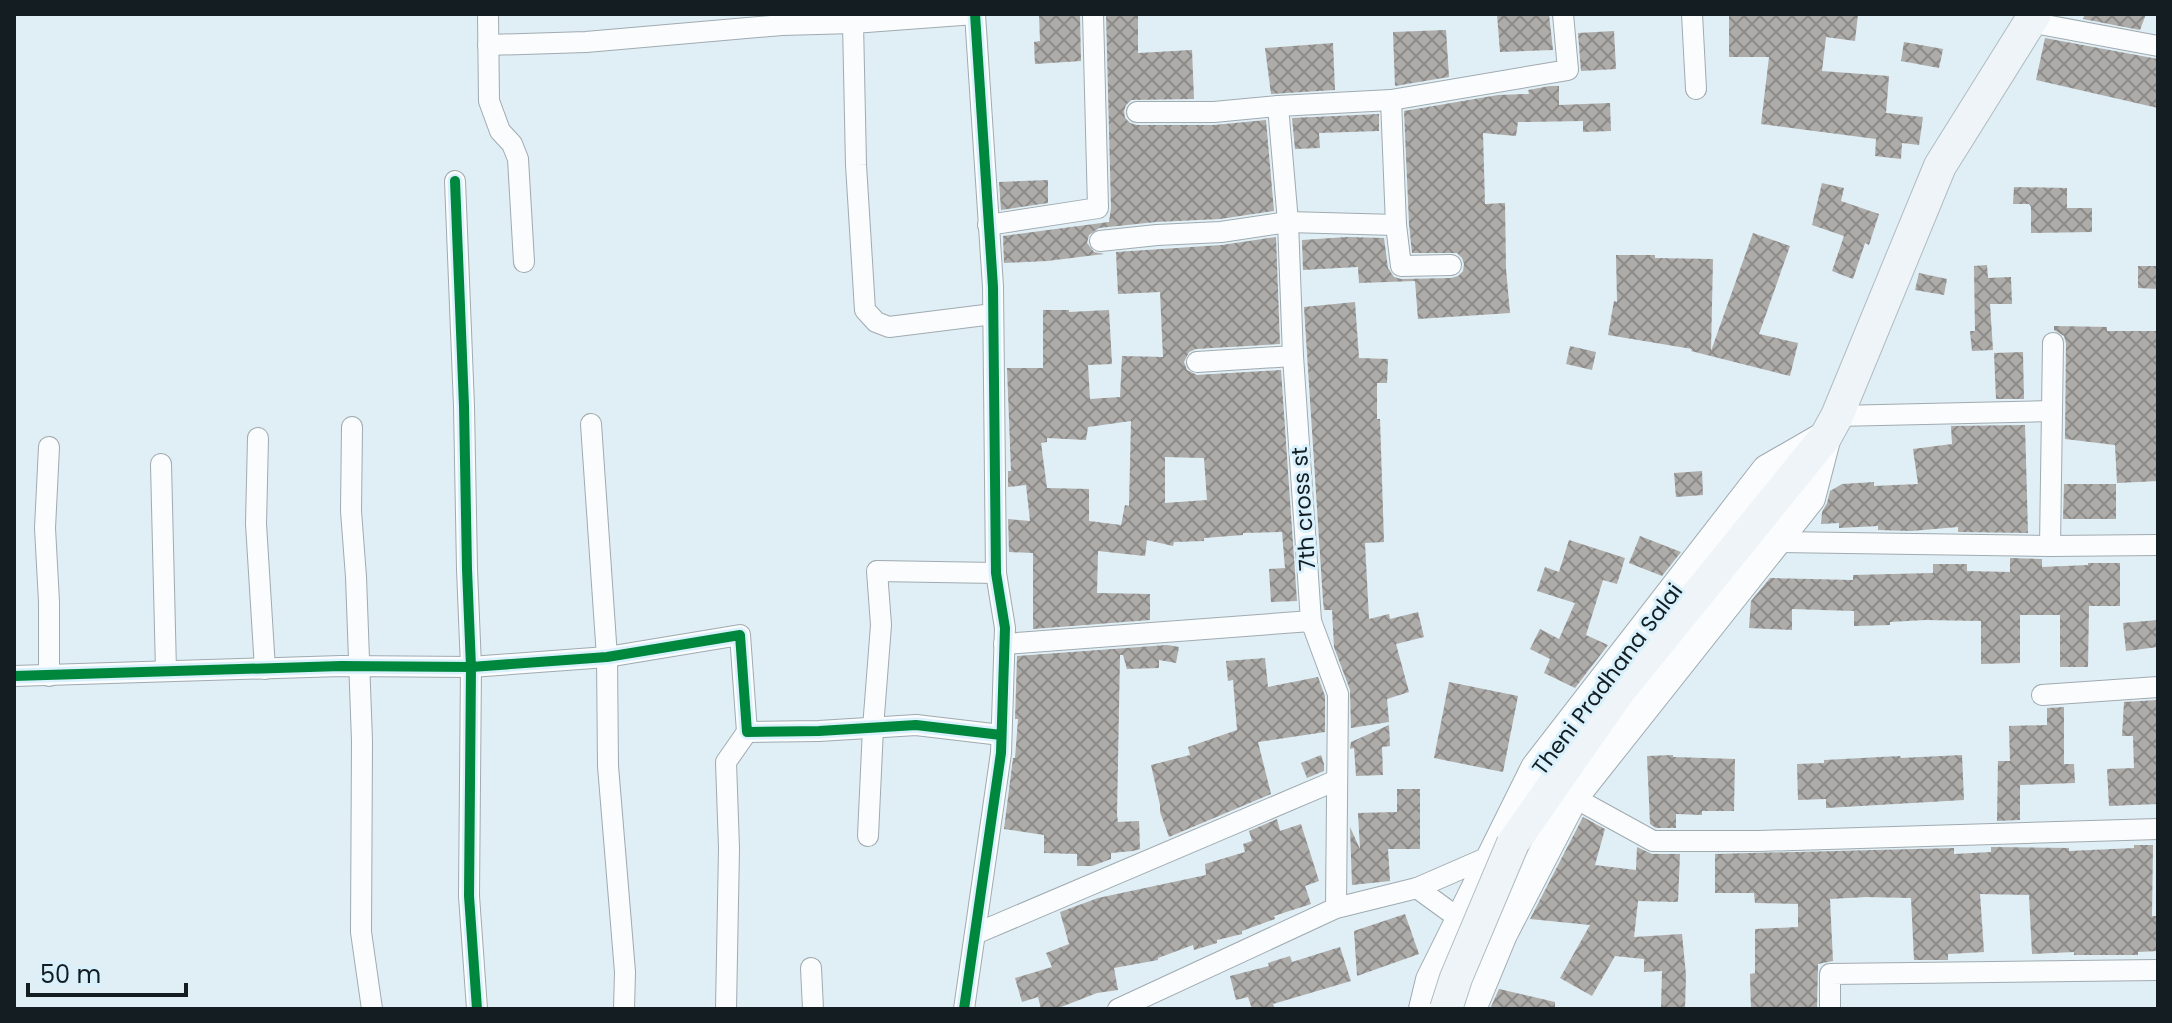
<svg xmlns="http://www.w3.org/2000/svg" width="2172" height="1023" font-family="Poppins,sans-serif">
	<defs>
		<pattern id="building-cross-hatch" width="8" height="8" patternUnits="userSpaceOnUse" patternTransform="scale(2)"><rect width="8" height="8" fill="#adaca9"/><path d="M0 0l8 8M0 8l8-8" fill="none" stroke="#8c8b89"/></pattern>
	</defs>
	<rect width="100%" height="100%" fill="#e0eef5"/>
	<g fill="url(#building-cross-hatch)" fill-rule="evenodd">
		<path d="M1039,14H1080L1081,61L1035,64L1034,42L1040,41Z"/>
		<path d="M1106,14H1138V53L1192,50L1194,99L1131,100L1126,105L1124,111L1125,118L1130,123L1137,125H1214L1266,120L1274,211L1220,219L1156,222L1099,228L1089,235L1087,243L1094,252L1104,254L1047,261L1004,263L1003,236L1109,222L1111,208Z"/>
		<path d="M1497,14H1549L1553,50L1500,52Z"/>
		<path d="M1729,14H1858L1855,41L1826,37L1822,71L1889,76L1886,113L1923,117L1919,145L1902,143L1901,159L1875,156L1876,139L1761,124L1769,57H1729Z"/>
		<path d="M2085,14H2146L2140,30L2083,19Z"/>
		<path d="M1446,30L1449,77L1395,86L1393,32Z"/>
		<path d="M1614,31L1616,69L1581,71L1578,33Z"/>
		<path d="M2045,38L2158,59V108L2036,80Z"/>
		<path d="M1904,42L1943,49L1939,68L1901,61Z"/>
		<path d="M1333,43L1335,90L1271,94L1265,48Z"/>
		<path d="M1550,86H1559V105L1610,103L1611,131L1583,132V121L1518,122L1516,136L1483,133L1485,204L1505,203L1506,269L1510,313L1418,319L1415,281L1359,283L1358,267L1303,270L1302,240L1347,237L1384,238L1388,268L1394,277L1401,279L1451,278L1458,276L1463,271L1464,264L1462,258L1457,253H1412L1409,224L1404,111L1498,95L1529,94L1528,90Z"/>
		<path d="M1379,114V131L1319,133L1320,148L1295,149L1292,118Z"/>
		<path d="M1048,180V203L1001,210L999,182Z"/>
		<path d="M1822,183L1844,188L1841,201L1879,214L1869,245L1865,243L1853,279L1832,271L1844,236L1812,225Z"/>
		<path d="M2014,187L2067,188V208H2092V232L2031,233V207L2029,204H2013Z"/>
		<path d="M1753,233L1790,246L1759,334L1798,343L1790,376L1691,351L1692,349L1608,335L1614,301L1617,302L1616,255H1655V258L1713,259L1711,351Z"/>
		<path d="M1276,237L1280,344L1196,349L1189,352L1184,362L1187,370L1197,375L1281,370L1297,601L1271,602L1269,569L1285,568L1282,532L1243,533V535L1204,538V541L1174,542L1173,546L1147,540L1145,556L1098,551L1097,593L1150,594V620L1033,629V553L1009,552L1008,519L1030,521L1026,485L1008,487V471H1011L1007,368H1043V310H1069V312L1109,310L1112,364L1088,365L1090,399L1120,397L1122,356L1163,357L1160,292L1118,294L1116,252L1222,245ZM1131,421L1129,506L1125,505L1121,525L1089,521V489L1047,488L1041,443L1047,442V438L1086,440L1088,427ZM1165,457L1204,458L1207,500L1165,503Z"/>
		<path d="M1987,265L1988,278L2011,277L2012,304H1990L1993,350L1972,351L1970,331H1975L1974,266Z"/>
		<path d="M2138,266H2158V289L2138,288Z"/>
		<path d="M1919,273L1947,279L1944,295L1915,290Z"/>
		<path d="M1355,302L1359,358L1388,359L1387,383H1377V419H1380L1384,542L1365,543L1369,619L1389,614L1390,619L1418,612L1424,637L1396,644L1409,692L1387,699L1389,722L1351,728L1350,690L1334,647L1332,610H1324L1323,601L1304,307Z"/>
		<path d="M2054,326L2107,327V331H2158V481L2117,483L2115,445L2065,439L2066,343L2064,336L2054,330Z"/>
		<path d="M1570,346L1596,352L1592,370L1566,364Z"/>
		<path d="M2023,352L2024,399H1996L1994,353Z"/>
		<path d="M2025,425L2028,533L1958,532V527L1911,531L1878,530V526L1839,528V523L1821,524L1822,512L1827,503L1830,491L1842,484L1874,482V486L1918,484L1913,449L1952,444L1951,426Z"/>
		<path d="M1702,471L1703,495L1676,497L1674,473Z"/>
		<path d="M2064,484H2116V519H2063Z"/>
		<path d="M1640,536L1681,552L1662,576L1629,563Z"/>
		<path d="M1569,540L1625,558L1617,584L1603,580L1586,635L1608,645L1575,688L1544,673L1550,659L1530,649L1540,629L1559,639L1575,603L1537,591L1545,567L1559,572Z"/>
		<path d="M2010,558L2042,559V567L2088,565V563H2120V606H2089L2088,667H2060V615H2020V663L1981,664V621L1925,620L1890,622V625L1854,626V611L1792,609V630L1749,628L1751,601L1770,578L1853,580V575L1933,573V564H1967V571L2010,572Z"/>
		<path d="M2158,620V647L2126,651L2123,623Z"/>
		<path d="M1167,645L1179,647L1176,663L1159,660V668L1127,669L1123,655H1120L1117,815L1118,822L1139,821L1140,849L1133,851L1111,853V859L1092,866H1077V854L1044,853V835L1004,829L1013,758H1015L1018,719H1015L1017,656Z"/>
		<path d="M1265,658L1268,687L1318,677L1325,696V732L1258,742L1271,794L1169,837L1160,812V805L1151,765L1190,755L1188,747L1237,730L1233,680L1228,681L1226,661Z"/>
		<path d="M1449,682L1518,696L1503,772L1434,758Z"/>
		<path d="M2158,700V804L2109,806L2107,769L2134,768L2133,736H2122L2124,702Z"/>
		<path d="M2064,707V764H2074L2075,783L2020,785V820L1997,821L1998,761H2010L2009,726L2047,725V708Z"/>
		<path d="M1389,725L1390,746L1382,747L1383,775L1356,776L1354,748L1350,749L1351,742Z"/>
		<path d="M1321,755L1324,764V771L1307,778L1301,763Z"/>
		<path d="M1673,755V757L1735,759L1734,811H1702V815L1676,814V828H1656L1650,824L1647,756Z"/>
		<path d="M1962,755L1964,800L1826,808V799L1798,800L1797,764L1824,763V760L1900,756L1901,758Z"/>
		<path d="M1397,789H1420V849H1388L1390,881L1352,885L1350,827L1360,849L1358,813L1397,812Z"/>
		<path d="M1583,817L1605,829L1595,865L1636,870L1637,847L1652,854H1680L1678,902L1638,901L1634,937L1682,934L1686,975L1685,1009H1661L1662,971L1644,972V959L1615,956L1592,996L1560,978L1590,925L1530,919Z"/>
		<path d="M1277,819L1280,831L1301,824L1319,881L1305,886L1311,904L1274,916L1275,919L1242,931V934L1217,940V943L1194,950L1193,945L1158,958V960L1114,968L1118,990L1097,993L1056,1009H1041L1038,997L1022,1002L1015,978L1052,967L1046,953L1069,944L1060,912L1098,898L1206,875L1205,864L1245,852L1243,844L1252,841L1249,831Z"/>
		<path d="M2134,845H2153L2152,916H2158V951L2138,952V955H2074V952L2032,954L2029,895L1980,894L1984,952L1948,954V960H1914L1911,898L1866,897L1830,899L1833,961L1818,964L1817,1009H1751L1750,974L1755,973V929L1798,927V904L1755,903L1754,893H1715V854L1954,848V854L1991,852V847L2069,848V851L2134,848Z"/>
		<path d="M1405,914L1419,954L1357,976L1354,931Z"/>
		<path d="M1340,947L1351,981L1273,1004L1275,1009H1252L1248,997L1236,1000L1230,976L1269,966L1268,963L1290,956L1292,962Z"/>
		<path d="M1499,989L1555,1002V1009H1490Z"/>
	</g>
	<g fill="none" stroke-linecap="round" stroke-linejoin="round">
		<defs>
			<g id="street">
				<path d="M488,14L489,101L500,131L512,144L518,159L524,262"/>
				<path d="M1692,14L1696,89"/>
				<path d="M2029,22L2158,46"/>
				<path d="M853,23L856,165L865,310L876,322L889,327L993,314"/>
				<path d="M488,45L586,42L782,25L853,23L975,14"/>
				<path d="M1391,100L1396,225L1401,266L1451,265"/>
				<path d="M1278,106L1288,222L1293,356L1311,621L1338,694L1336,908"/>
				<path d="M1137,112H1214L1278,106L1391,100L1568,70L1563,14"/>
				<path d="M455,181L464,406L467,569L471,667L469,896L477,1009"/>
				<path d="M988,225L1098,208L1093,14"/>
				<path d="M1100,241L1157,235L1221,232L1288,222L1396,225"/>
				<path d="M1197,362L1293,356"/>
				<path d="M1837,416L2052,411"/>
				<path d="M591,424L607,657L608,766L625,972L624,1009"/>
				<path d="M352,427L351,511L356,577L362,741L361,932L372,1009"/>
				<path d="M258,438L256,524L265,669"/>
				<path d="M49,447L45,528L49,602V676"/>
				<path d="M161,464L166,671"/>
				<path d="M1778,542L2050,546L2158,545"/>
				<path d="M2050,546L2053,343"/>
				<path d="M1004,644L1311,621"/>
				<path d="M14,676L341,666L471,667L607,657L740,635L747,732L819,731L916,725L1001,735"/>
				<path d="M2042,695L2158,687"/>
				<path d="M1573,797L1653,841H1759L2158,829"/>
				<path d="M868,836L873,728L881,625L877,571L996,573"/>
				<path d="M1417,888L1461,920"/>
				<path d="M975,934L1337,780"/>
				<path d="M811,968L813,1009"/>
				<path d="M726,1009L729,848L726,762L747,732"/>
				<path d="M964,1009L1001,753L1005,628L996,573L993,287L975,14"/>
				<path d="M1118,1009L1336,908L1417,888L1493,855"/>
				<path d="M1830,1009V974L2158,970"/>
			</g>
			<g id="secondary">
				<path d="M1424,1009L1431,980L1536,768L1767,470L1821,439"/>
				<path d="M1471,1009L1502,934L1573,797L1810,498L1826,436"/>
			</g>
			<path id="primary" d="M1513,843L1617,694L1826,436L1837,416L1940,166L2035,14"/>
		</defs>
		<use href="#street" stroke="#a0abb0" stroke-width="22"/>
		<use href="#secondary" stroke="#a0abb0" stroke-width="32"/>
		<use href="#primary" stroke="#afbcc2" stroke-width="34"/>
		<use href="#street" stroke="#fafcfe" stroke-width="20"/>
		<use href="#secondary" stroke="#fafcfe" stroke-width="30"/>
		<use href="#primary" stroke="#eef4f7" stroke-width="32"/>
		<defs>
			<path id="primary-bridge" d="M1446,1009L1456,978L1513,843"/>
		</defs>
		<use href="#primary-bridge" stroke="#afbcc2" stroke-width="34" stroke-linecap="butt"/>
		<use href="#primary-bridge" stroke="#eef4f7" stroke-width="32"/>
		<defs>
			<g id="cycleway">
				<path d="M455,181L464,406L467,569L471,667L469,896L477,1009"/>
				<path d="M14,676L341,666L471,667L607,657L740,635L747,732L819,731L916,725L1001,735"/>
				<path d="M964,1009L1001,753L1005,628L996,573L993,287L975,14"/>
			</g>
		</defs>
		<use href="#cycleway" stroke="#d8f1fd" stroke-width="15"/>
		<use href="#cycleway" stroke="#00873e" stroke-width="10"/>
	</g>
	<g text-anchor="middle" stroke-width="6" stroke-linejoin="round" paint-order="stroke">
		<g font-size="22" fill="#141d21" stroke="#d8f1fd">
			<text transform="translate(1303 509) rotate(-94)" y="8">7th cross st</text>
			<text transform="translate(1607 679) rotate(-53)" y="8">Theni Pradhana Salai</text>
		</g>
	</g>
	<rect width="2172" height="1023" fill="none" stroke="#141d21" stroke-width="32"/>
	<path d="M28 983v12h158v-12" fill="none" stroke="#141d21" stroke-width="4"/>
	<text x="40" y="983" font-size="24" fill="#141d21" stroke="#d8f1fd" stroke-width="6" paint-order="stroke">50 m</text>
</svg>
